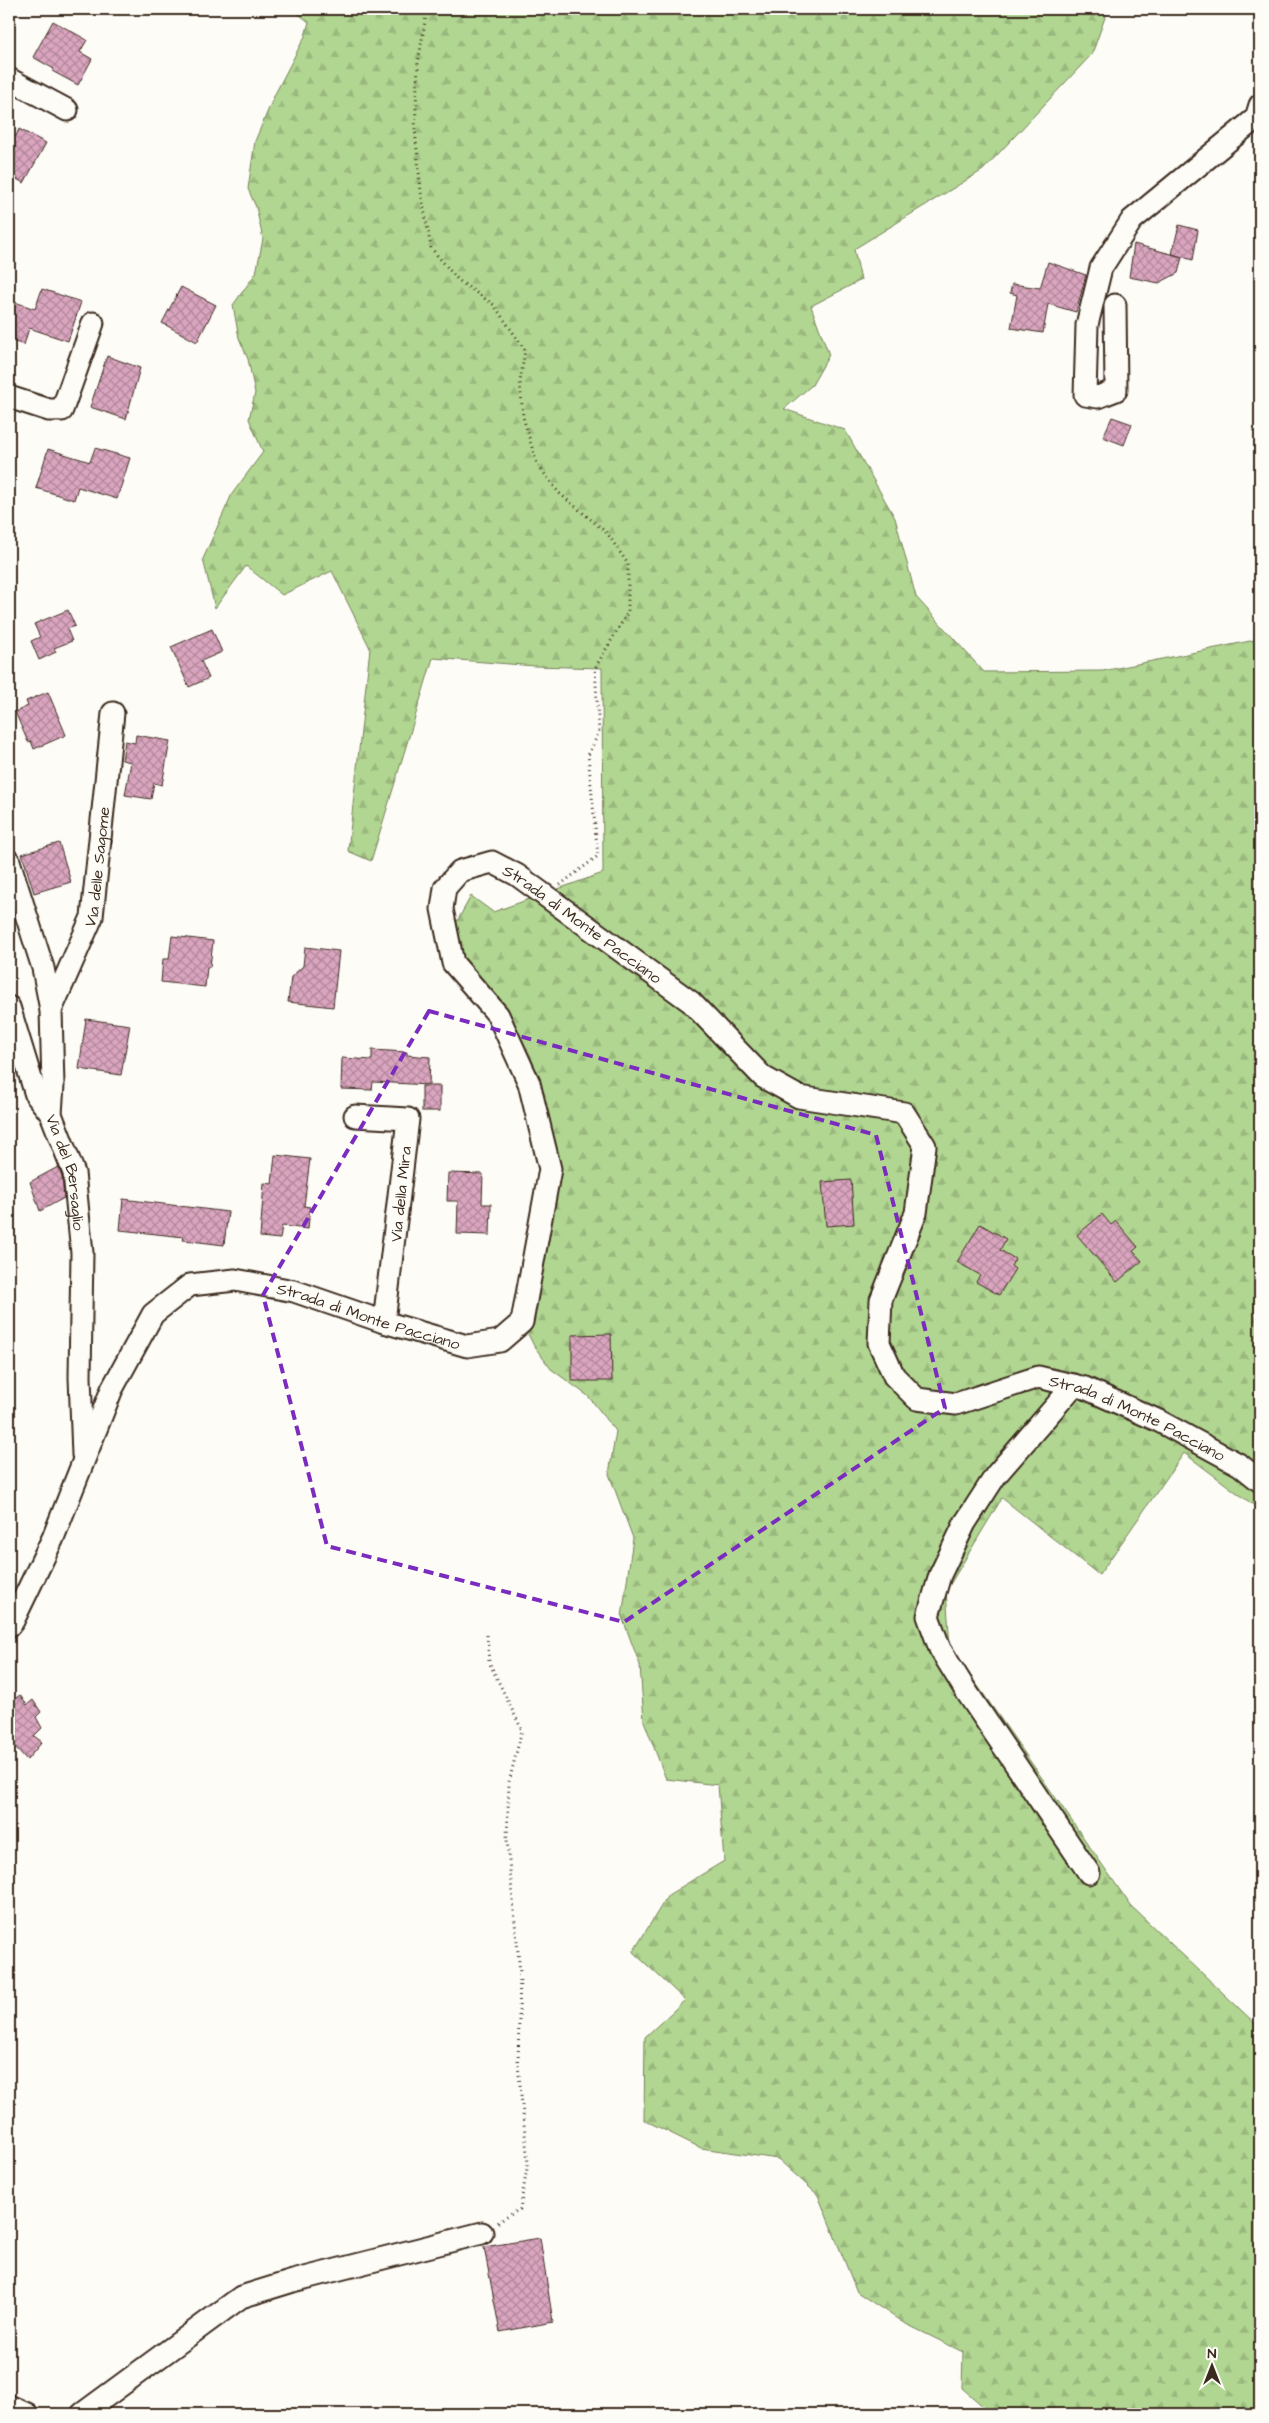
<svg xmlns="http://www.w3.org/2000/svg" width="1269" height="2423" font-family="'Architects Daughter',sans-serif">
	<defs>
		<pattern id="forest-firs" width="22" height="20" patternUnits="userSpaceOnUse" patternTransform="scale(1.25)"><rect width="22" height="20" fill="#b1d691"/><path d="M5 1l3.5 6h-7zM16 11l3.5 6h-7z" fill="#99b87d"/></pattern>
		<pattern id="building-cross-hatch" width="8" height="8" patternUnits="userSpaceOnUse" patternTransform="scale(1.25)"><rect width="8" height="8" fill="#daa5bf"/><path d="M0 0l8 8M0 8l8-8" fill="none" stroke="#b2879b"/></pattern>
	</defs>
	<rect width="100%" height="100%" fill="#fdfcf7"/>
	<filter id="ink" filterUnits="userSpaceOnUse"><feTurbulence type="fractalNoise" baseFrequency=".02" numOctaves="2"/><feDisplacementMap in="SourceGraphic" scale="10" xChannelSelector="R" yChannelSelector="G"/><feConvolveMatrix kernelMatrix="1 2 1 2 8 2 1 2 1" color-interpolation-filters="sRGB"/></filter>
	<g filter="url(#ink)">
		<path fill="url(#forest-firs)" stroke="#768058" d="M292,9H1108L1092,54L983,170L854,249L861,280L811,306L829,355L812,385L784,409L845,430L895,518L916,597L984,672L1103,671L1260,639V1510L1184,1453L1099,1575L1002,1498L946,1591L950,1646L1131,1906L1260,2028V2414H992L962,2388L963,2352L902,2322L857,2292L818,2195L778,2159L701,2148L644,2120L645,2037L685,2000L633,1952L668,1895L724,1861L718,1785L666,1779L644,1721L640,1665L622,1617L633,1538L609,1474L616,1431L588,1396L551,1369L534,1346L522,1322L550,1169L529,1084L453,963L454,927L471,896L493,912L603,873L602,668L535,666L433,658L371,861L348,851L370,648L332,571L282,595L246,566L215,608L203,559L232,494L263,452L249,419L255,393L248,359L239,338L233,305L256,273L263,239L256,207L248,189L255,141L275,94L305,36L309,22Z"/>
		<g fill="url(#building-cross-hatch)" stroke="#3b2a1e">
			<path d="M53,21L87,40L80,52L92,59L78,85L52,71L54,69L33,57Z"/>
			<path d="M19,129L46,143L24,183L9,175V132L16,136Z"/>
			<path d="M1179,225L1198,230L1193,260L1172,254Z"/>
			<path d="M1134,244L1182,257L1178,273L1159,283L1129,277Z"/>
			<path d="M1048,262L1086,275L1076,312L1048,304L1043,333L1011,328L1017,295L1010,293L1012,284L1040,288Z"/>
			<path d="M181,287L216,305L197,342L162,323Z"/>
			<path d="M42,289L81,302L68,341L29,328L24,345L9,340V300L35,309Z"/>
			<path d="M107,356L140,368L126,419L90,407Z"/>
			<path d="M1112,417L1132,424L1124,445L1103,437Z"/>
			<path d="M95,448L130,458L117,499L78,487L74,500L36,488L48,449L90,462Z"/>
			<path d="M68,610L75,626L67,629L72,641L54,648L56,652L39,660L31,641L40,637L34,624Z"/>
			<path d="M212,629L222,652L201,661L209,678L189,687L171,647Z"/>
			<path d="M48,692L66,735L34,749L31,741L28,742L15,712L28,706L26,701Z"/>
			<path d="M136,735L170,741L162,785L154,783L151,799L125,795L131,762L122,760L125,741L135,743Z"/>
			<path d="M59,843L71,882L34,893L22,854Z"/>
			<path d="M172,936L213,941L210,967H207L205,987L161,982L163,959H169Z"/>
			<path d="M305,947L339,951L333,1007L288,1002L291,977L303,966Z"/>
			<path d="M86,1019L130,1025L121,1075L79,1069Z"/>
			<path d="M372,1050L407,1052V1055L430,1057L429,1085L373,1082L372,1090L341,1089L342,1058L372,1060Z"/>
			<rect x="422" y="1086" width="18" height="25"/>
			<path d="M275,1155L310,1159L304,1206L310,1207L308,1229L282,1226L280,1239L260,1237L264,1183L272,1184Z"/>
			<path d="M58,1167L62,1176L64,1198L40,1211L30,1182Z"/>
			<path d="M448,1173L483,1174L482,1204H491L490,1235L457,1234L458,1201H447Z"/>
			<path d="M851,1180L854,1224L826,1226L822,1182Z"/>
			<path d="M123,1199L228,1212L224,1245L183,1240L184,1237L120,1230Z"/>
			<path d="M1102,1214L1111,1225L1116,1221L1138,1247L1133,1251L1142,1261L1117,1282L1077,1235Z"/>
			<path d="M980,1224L1006,1239L1000,1250L1015,1259L1011,1266L1015,1269L999,1295L976,1282L980,1275L957,1262Z"/>
			<path d="M611,1334L612,1381H572V1335Z"/>
			<path d="M20,1695L27,1705L33,1700L41,1712L36,1717L42,1728L34,1736L42,1742L27,1760L9,1740V1703Z"/>
			<path d="M540,2238L553,2322L500,2332L484,2247Z"/>
		</g>
		<g fill="none" stroke-linecap="round" stroke-linejoin="round">
			<defs>
				<g id="minor">
					<path d="M9,79L67,110"/>
					<path d="M1115,305L1116,390L1098,397L1085,395L1087,325L1101,268L1132,220L1256,118L1260,105"/>
					<path d="M9,397L49,410H62L93,323"/>
					<path id="s1" d="M9,861L43,968L51,1010L53,1085L51,1114L74,1173L82,1253L80,1377L83,1455"/>
					<path d="M9,1007L36,1095L51,1114"/>
					<path id="s2" d="M51,1010L92,917L113,713"/>
					<path d="M355,1116L408,1119L384,1322"/>
					<path d="M1074,1385L996,1475L965,1523L940,1575L928,1616L940,1649L966,1691L1089,1873"/>
					<path id="s3" d="M9,1626L13,1621L53,1538L112,1389L153,1314L190,1285L235,1280L294,1291L384,1322L467,1346L500,1341L522,1322L550,1169L529,1083L498,1015L453,963L442,909L445,888L460,871L492,862L517,875L691,1002L763,1077L799,1097L904,1113L925,1146L916,1213L881,1300L879,1343L894,1376L917,1399L956,1404L1038,1377L1085,1388L1159,1421L1240,1465L1260,1481"/>
					<path d="M9,2406L27,2414"/>
					<path d="M82,2414L241,2297L293,2281L482,2233"/>
				</g>
			</defs>
			<use href="#minor" stroke="#3b2a1e" stroke-width="25"/>
			<g stroke="#3b2a1e" stroke-width="3" stroke-dasharray="1 4" stroke-linecap="butt">
				<path d="M427,9L418,64L415,129L421,192L431,248L458,280L494,305L525,350L520,382L523,417L537,464L559,493L607,533L628,564V612L595,668L599,732L588,755L598,856L560,885"/>
				<path d="M487,1635L489,1662L522,1730L509,1782L507,1840L520,1973L518,2065L528,2163L520,2209L497,2223"/>
			</g>
			<use href="#minor" stroke="#fdfcf7" stroke-width="21"/>
		</g>
	</g>
	<path fill="none" stroke="#7b2cbf" stroke-width="4" stroke-dasharray="10 6" stroke-linejoin="round" d="M429,1011L876,1135L945,1408L624,1622L327,1546L263,1295Z"/>
	<g text-anchor="middle" stroke-width="4" stroke-linejoin="round" paint-order="stroke">
		<g font-size="16" fill="#3b2a1e" stroke="#fdfcf7">
			<text dy="6" stroke="none"><textPath href="#s2" startOffset="152">Via delle Sagome</textPath></text>
			<text dy="6" stroke="none"><textPath href="#s3" startOffset="1370">Strada di Monte Pacciano</textPath></text>
			<text dy="6" stroke="none"><textPath href="#s1" startOffset="320">Via del Bersaglio</textPath></text>
			<text transform="translate(400 1194) rotate(-84)" y="6">Via della Mira</text>
			<text dy="6" stroke="none"><textPath href="#s3" startOffset="575">Strada di Monte Pacciano</textPath></text>
			<text dy="6" stroke="none"><textPath href="#s3" startOffset="2301">Strada di Monte Pacciano</textPath></text>
		</g>
	</g>
	<rect width="1269" height="2423" fill="none" stroke="#fdfcf7" stroke-width="30"/>
	<rect x="15" y="15" width="1239" height="2393" fill="none" stroke="#3b2a1e" stroke-width="2" filter="url(#ink)"/>
	<g transform="translate(1212 2366)" stroke="#fdfcf7" stroke-width="4" paint-order="stroke">
	<path d="M0-4L9 19L0 12L-9 19Z" fill="#3b2a1e"/>
	<text y="-8" font-size="14" font-weight="bold" text-anchor="middle" fill="#3b2a1e">N</text>
	</g>
</svg>
